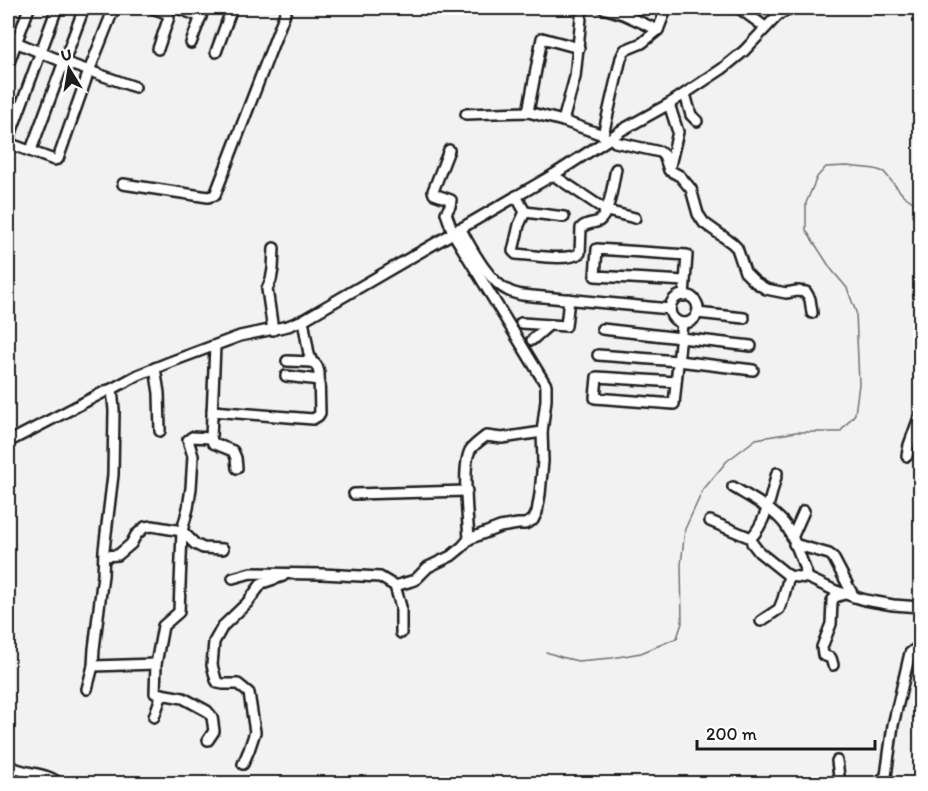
<svg xmlns="http://www.w3.org/2000/svg" width="928" height="791" font-family="Itim,sans-serif">
	<rect width="100%" height="100%" fill="#f2f2f2"/>
	<filter id="ink" filterUnits="userSpaceOnUse"><feTurbulence type="fractalNoise" baseFrequency=".0167" numOctaves="2"/><feDisplacementMap in="SourceGraphic" scale="12" xChannelSelector="R" yChannelSelector="G"/><feConvolveMatrix kernelMatrix="1 2 1 2 8 2 1 2 1" color-interpolation-filters="sRGB"/></filter>
	<g filter="url(#ink)">
		<g fill="none" stroke-linecap="round" stroke-linejoin="round">
			<path stroke="#707070" stroke-width="1.5" d="M546,652L561,657L578,661L612,658L641,653L677,638L682,623L681,565L685,529L703,490L727,461L756,439L796,432H840L855,414L859,384L856,312L847,288L831,269L806,230V203L817,177L826,167L847,166L875,169L884,172L903,195L920,207"/>
			<defs>
				<g id="minor">
					<path d="M152,8L166,13L169,17L158,49"/>
					<path d="M178,8L201,17"/>
					<path d="M603,8L623,14L658,30L665,12L669,8"/>
					<path d="M739,8L765,27"/>
					<path d="M8,39L64,62L135,87"/>
					<path d="M191,43L204,8"/>
					<path d="M216,52L232,8"/>
					<path d="M8,65L29,8"/>
					<path d="M685,94L691,115L697,121"/>
					<path d="M528,112L542,38L579,48"/>
					<path d="M466,114L528,112L563,121L603,135"/>
					<path d="M563,121L575,77L582,8"/>
					<path d="M612,137L615,142L660,152L664,155L669,170L680,176L691,189L698,214L704,223L732,243L737,248L745,272L755,282L766,289L786,293L797,291L806,292L810,299L812,313"/>
					<path d="M606,139L603,135L621,58L625,50L642,43L658,30"/>
					<path d="M8,141L57,8"/>
					<path d="M8,143L54,160L58,159L89,71L114,8"/>
					<path d="M31,150L84,8"/>
					<path d="M669,170L678,132L669,104"/>
					<path d="M553,175L607,211L635,218"/>
					<path d="M123,184L208,197L215,195L287,8"/>
					<path d="M516,196L525,212L519,225L513,251L516,254C533,255 567,262 580,253L581,228C587,222 593,224 599,221C610,214 613,181 616,169"/>
					<path d="M525,212L564,217"/>
					<path d="M460,228C471,247 488,282 509,291C513,293 518,294 522,295L670,309"/>
					<circle cx="684" cy="309" r="14"/>
					<path d="M684,296L687,255L597,249L595,276L685,281"/>
					<path d="M697,313L744,318"/>
					<path d="M521,323L566,326L569,299"/>
					<path d="M602,329L751,346"/>
					<path d="M273,330L267,289L271,280L273,269L274,248"/>
					<path d="M532,340L549,325"/>
					<path d="M215,346L211,438L213,443L233,451L236,458L237,468"/>
					<path d="M598,355L678,361L753,370"/>
					<path d="M287,361L312,362"/>
					<path d="M155,368L159,393L160,431"/>
					<path d="M286,376L319,380"/>
					<path d="M676,382L597,377L595,398L674,404L682,323"/>
					<path d="M212,411L313,419L318,416L320,413L319,373C318,368 317,364 312,362L309,354L303,320"/>
					<path d="M8,442L106,391L112,389L138,375L170,362L240,336L288,326L303,320L553,175L612,137L622,130L669,104L722,69L744,51L778,15L790,8"/>
					<path d="M907,456L909,445L920,415"/>
					<path d="M777,473C771,494 767,521 751,538L752,543L759,552L789,576L808,578L836,591L865,600L893,605L920,607"/>
					<path d="M733,487C749,497 771,508 783,522C793,533 803,563 808,578"/>
					<path d="M354,494L467,491"/>
					<path d="M710,521L751,538"/>
					<path d="M792,538L804,511"/>
					<path d="M469,539C468,520 461,462 471,449C475,444 481,440 486,436L502,438L542,432"/>
					<path d="M794,544L829,554L833,557L854,597"/>
					<path d="M105,556L118,555L131,544L136,535L145,527L152,526L182,531L195,544L203,548L223,549"/>
					<path d="M233,578L251,573L322,574L380,577L395,586L415,580L428,567L451,556L462,547L469,539L500,527L518,524H525L533,520L537,512L540,494L543,461L542,432L546,400V385L453,233L446,213L450,206L451,200L434,194L433,191L449,150"/>
					<path d="M395,586L401,607V633"/>
					<path d="M761,621L779,609L783,599L789,576"/>
					<path d="M833,665L831,658L823,655L822,647L831,624L832,601L835,597L844,594"/>
					<path d="M93,666L156,664"/>
					<path d="M87,689L93,666L94,649L103,575L104,550L113,475L114,410L112,389"/>
					<path d="M154,717L162,694"/>
					<path d="M208,740L214,731L212,717L207,711L183,698L155,693L156,664L163,626L179,612L182,531L188,508L191,488L193,456L188,440L192,437L211,438"/>
					<path d="M837,761L840,784"/>
					<path d="M243,764L249,750L255,732L249,693L238,684H223L218,683L216,680L212,665L214,642L223,626L247,603L262,583L283,576"/>
					<path d="M8,765C23,775 46,771 60,784"/>
					<path d="M875,784L881,780L886,776L893,725L910,653L914,650H920"/>
				</g>
			</defs>
			<use href="#minor" stroke="#1c1c1c" stroke-width="14"/>
			<use href="#minor" stroke="#fff" stroke-width="9"/>
		</g>
	</g>
	<rect width="928" height="791" fill="none" stroke="#fff" stroke-width="30"/>
	<rect x="15" y="15" width="898" height="761" fill="none" stroke="#1c1c1c" stroke-width="2" filter="url(#ink)"/>
	<g transform="translate(69 69) rotate(349)" stroke="#ffffff" stroke-width="4.5" paint-order="stroke">
	<path d="M0-4.5L10 22L0 15L-10 22Z" fill="#1c1c1c"/>
	<text y="-9" font-size="16" font-weight="bold" text-anchor="middle" fill="#1c1c1c">U</text>
	</g>
	<path d="M697 740v9h178v-9" fill="none" stroke="#1c1c1c" stroke-width="3"/>
	<text x="706" y="740" font-size="18" fill="#1c1c1c" stroke="#ffffff" stroke-width="4.5" paint-order="stroke">200 m</text>
</svg>
